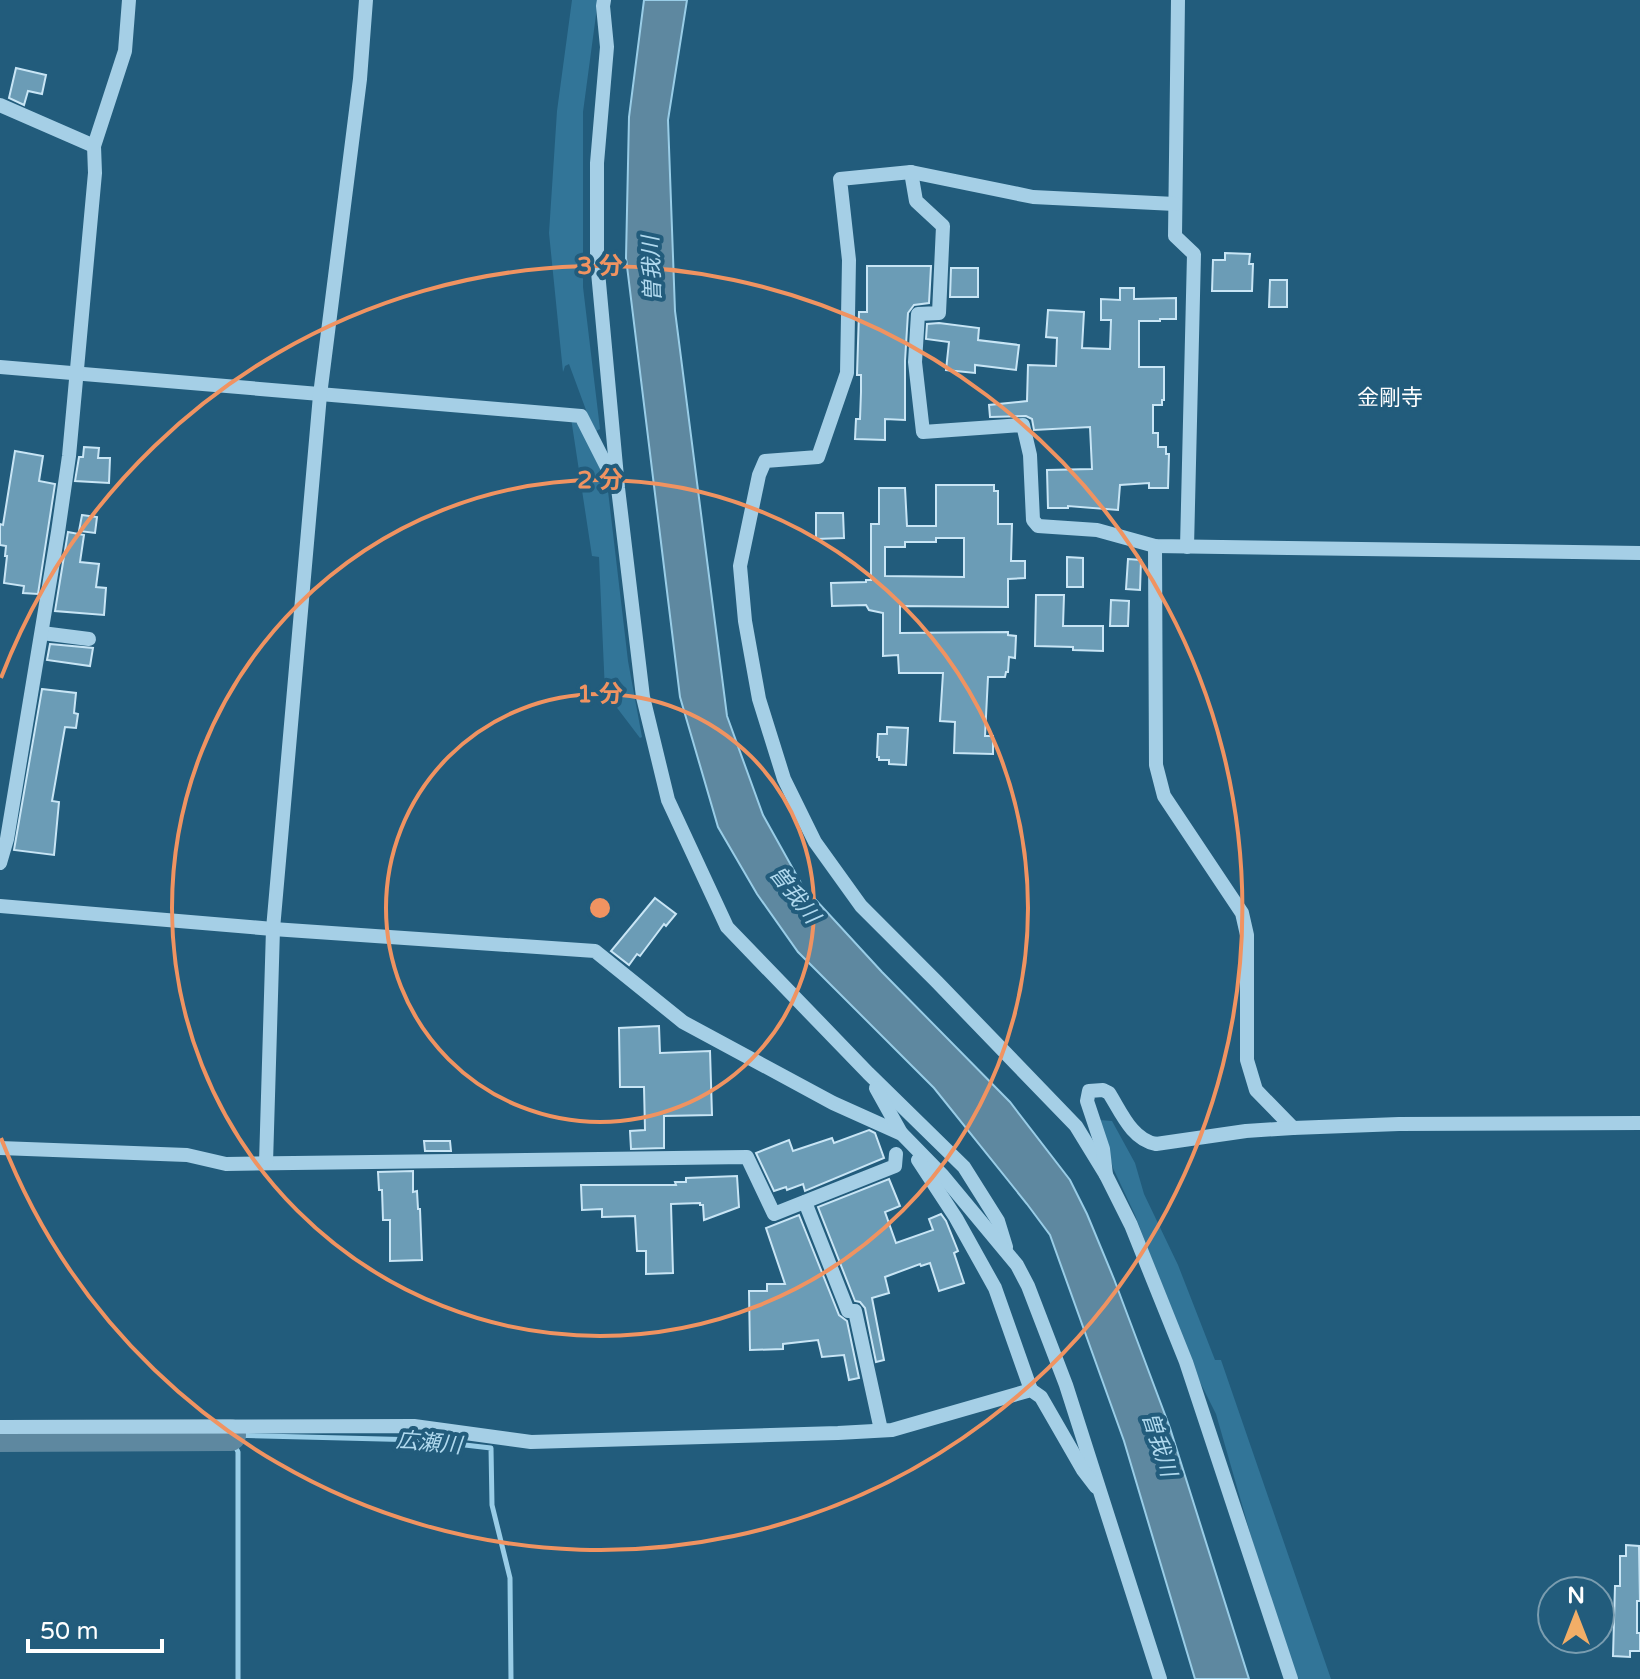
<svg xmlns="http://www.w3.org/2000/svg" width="1640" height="1679" font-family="'Varela Round','Noto Sans JP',sans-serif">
	<rect width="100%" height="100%" fill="#225c7c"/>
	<g fill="#327598">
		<path d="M572,0H598L583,112V287L600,429L596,431L593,429L569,364L565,366L563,372L549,233L557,111Z"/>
		<path d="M571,418L581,427L596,454L608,491L628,661L642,737L640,738L605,692L599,557L592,556Z"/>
		<path d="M1100,1120L1112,1121L1135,1163L1144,1194L1178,1265L1215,1360H1221L1331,1679H1297L1257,1557L1216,1414L1194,1370L1135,1215L1113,1168Z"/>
	</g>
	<path fill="#5e88a0" stroke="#99cde7" stroke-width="2" d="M644,0H687L668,120L675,311L727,716L763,815L802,885L882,972L1010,1102L1070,1180L1087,1214L1114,1279L1170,1428L1249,1679H1195L1124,1441L1050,1235L1027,1204L934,1088L798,952L757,894L718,827L680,697L626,258L629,117Z"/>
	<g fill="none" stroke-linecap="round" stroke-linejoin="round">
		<path stroke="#99cde7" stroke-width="5" d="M238,1679V1452L230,1435L421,1440L491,1448L492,1505L510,1578L511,1679"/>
		<path stroke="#5e88a0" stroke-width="32" d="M0,1436L230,1435"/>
	</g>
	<g fill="#6b9cb6" stroke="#c8e5f5" stroke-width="2" fill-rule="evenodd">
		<path d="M16,68L46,75L42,94L28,91L24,105L9,98Z"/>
		<path d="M1225,253L1250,254L1249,264H1253L1252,291H1212L1213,260H1225Z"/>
		<path d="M867,266H931L929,303L914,305L908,313L905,361V420L885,419V440L855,439L856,419H860L861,392V375H857L859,312H867Z"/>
		<path d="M951,268H978V297H950Z"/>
		<path d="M1270,280H1287V307H1269Z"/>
		<path d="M1120,288H1134V299L1176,298V319H1160V321H1139V367H1164V400H1162V405H1153V433H1158V447H1166V454H1169L1168,488H1149V483L1120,485L1118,510L1068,506V508H1048L1047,470L1092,469L1090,427L1034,430L1032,419L1026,416L990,417L989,405L1027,401L1028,365L1056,366L1057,338L1046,337L1048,310L1084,312L1082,348L1110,349L1111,320H1101V299L1120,300Z"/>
		<path d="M939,323L979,328L978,340L1019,345L1016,370L975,365V373L946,370L949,342L926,339L927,324Z"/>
		<path d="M84,447L99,448L98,458H110L109,483L75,481L79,457H83Z"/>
		<path d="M15,451L43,456L39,481L55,484L38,594L23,593L24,586L4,583L7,556H5L6,546L0,545V524L3,525Z"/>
		<path d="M936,485H994V491H998V524H1012L1011,561H1025V578L1008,579V607L900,606V633L1008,632V635L1016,636L1015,658L1009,657L1008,672H1006L1005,677H988L985,736H993V754L954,753L955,722L940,721L943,673H899L898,655L883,656V613L869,610L866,605L832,606L831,583L866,582V580H871V524H879V488H905L907,526H936ZM936,538H964V577L885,576V547H905V542H936Z"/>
		<path d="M816,513H843L844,538L816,539Z"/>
		<path d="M82,515L97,517L95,533L79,531Z"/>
		<path d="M68,532L84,535L80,562L99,564L96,587L106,588L104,615L55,611Z"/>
		<path d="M1067,557L1083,558V587H1067Z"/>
		<path d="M1128,559L1141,560L1140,590L1126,589Z"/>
		<path d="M1036,595H1064L1063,626H1103V651L1073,650V647L1035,646Z"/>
		<path d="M1111,600L1129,601L1128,626H1110Z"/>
		<path d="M50,644L93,648L90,666L47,660Z"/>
		<path d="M42,689L76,693L74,713L78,714L76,728L65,727L52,801L59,802L54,855L14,850Z"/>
		<path d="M887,727L908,728L906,765L889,764V760H879V757H877L878,734H887Z"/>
		<path d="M655,898L676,914L666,926L664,924L640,956L637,954L629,965L611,951Z"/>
		<path d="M659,1026L660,1053L710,1051L712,1115L664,1116V1148L631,1149L630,1131L645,1130L644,1087H620L619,1028Z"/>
		<path d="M869,1130L875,1133L884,1158L805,1191L803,1184L787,1190L786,1187L774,1191L756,1153L789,1140L793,1151L832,1138L834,1143Z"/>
		<path d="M424,1141H450L451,1151H425Z"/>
		<path d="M413,1171V1192L417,1191L418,1209H420L422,1260L390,1261V1220H383L382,1190H379L378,1172Z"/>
		<path d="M737,1176L739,1207L704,1220L703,1205H700V1203L671,1204L673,1273L646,1274V1251H637L635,1216L602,1217V1209L582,1210L581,1185H676L675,1182H686V1178Z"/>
		<path d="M889,1179L900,1206L885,1212L896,1243L933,1230L929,1219L941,1214L946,1221L958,1251L954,1253L964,1283L939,1291L930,1263L921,1266L920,1264L885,1277L889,1293L872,1298L884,1360L876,1362L865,1308L860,1302L855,1301L818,1207Z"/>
		<path d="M799,1215L839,1315L847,1321L859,1378L849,1380L844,1355L822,1357L818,1340L783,1344V1349L750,1350L749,1291H767V1284H785L766,1228Z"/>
		<path d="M1626,1545L1639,1546L1640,1601H1637V1633H1640V1651H1630V1657L1613,1656L1615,1586H1620V1556H1626Z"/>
	</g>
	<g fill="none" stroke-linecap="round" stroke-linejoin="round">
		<g stroke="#a5cfe6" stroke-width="14">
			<path d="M604,0L603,6L607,47L597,163V261L618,488L643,697L668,800L727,927L868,1073L964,1167L998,1221L1006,1247"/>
			<path d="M1178,0L1175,236L1194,254L1187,547"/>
			<path d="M0,105L94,146"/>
			<path d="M911,172L916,201L943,226L939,313L918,314L915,362L923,432L1023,425L1030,455L1033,520L1038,526L1097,530L1155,546L1640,553"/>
			<path d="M0,367L581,416L614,481"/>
			<path d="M1155,546L1156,765L1164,796L1242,913L1247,935V1060L1256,1090L1293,1128"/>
			<path d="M42,633L89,639"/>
			<path d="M0,863L7,839L58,532L69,456L95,173L94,146L125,51L129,0"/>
			<path d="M0,906L273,929L595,951L683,1022L833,1103L902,1134L943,1176L1017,1265L1028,1286L1066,1385L1160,1679"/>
			<path d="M876,1088L901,1133"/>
			<path d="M0,1148L187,1155L226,1164L747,1157L774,1214L895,1166L896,1154"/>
			<path d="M918,1160L956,1218L995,1288L1031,1390"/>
			<path d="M266,1163L273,929L320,395L360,79L366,0"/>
			<path d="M1106,1175L1076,1126L937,982L861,906L815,842L784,779L759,699L745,621L740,566L759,475L765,461L818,457L847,373L849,260L840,179L911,172L1033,197L1175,204"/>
			<path d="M805,1202L848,1311H855L881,1430"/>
			<path d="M0,1427L414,1426L531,1442L838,1433L892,1430L1031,1390L1041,1397L1083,1470L1096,1487"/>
			<path d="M1291,1679L1186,1362L1131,1225L1106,1175L1103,1149L1087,1101L1089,1091L1103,1090L1109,1093C1121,1112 1132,1140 1156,1144L1246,1131L1293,1128L1399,1124L1640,1123"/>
		</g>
	</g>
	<g fill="none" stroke="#f09361" stroke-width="4">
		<circle cx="600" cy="908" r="214"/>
		<circle cx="600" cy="908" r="428"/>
		<path d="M1 678A642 642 0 1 1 1 1138"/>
	</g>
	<g text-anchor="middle" stroke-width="8" stroke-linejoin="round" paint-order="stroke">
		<g font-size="22" font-style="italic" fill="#b0d9ee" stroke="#225c7c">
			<text transform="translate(651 269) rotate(-92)" y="8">曽我川</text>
			<text transform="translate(795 894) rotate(52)" y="8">曽我川</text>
			<text transform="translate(429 1442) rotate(5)" y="8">広瀬川</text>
			<text transform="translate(1160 1444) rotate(72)" y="8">曽我川</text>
		</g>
		<g font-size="22" fill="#fff" stroke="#225c7c">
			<text x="1390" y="405">金剛寺</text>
		</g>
	</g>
	<circle cx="600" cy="908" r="12" fill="#f09361" stroke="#225c7c" stroke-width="4"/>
	<g font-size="24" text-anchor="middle" font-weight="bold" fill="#f09361" stroke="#225c7c" stroke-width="8" stroke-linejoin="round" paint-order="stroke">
		<text x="600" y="274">3 分</text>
		<text x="600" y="488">2 分</text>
		<text x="600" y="702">1 分</text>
	</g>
	<g transform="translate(1576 1615)"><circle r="38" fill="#225c7c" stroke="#7a9db0" stroke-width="2"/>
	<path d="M0-6L14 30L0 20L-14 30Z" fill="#f2ae67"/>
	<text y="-12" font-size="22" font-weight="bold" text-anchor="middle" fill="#ffffff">N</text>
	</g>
	<path d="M28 1639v12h134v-12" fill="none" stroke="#ffffff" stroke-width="4"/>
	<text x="40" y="1639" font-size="24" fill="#ffffff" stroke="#225c7c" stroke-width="6" paint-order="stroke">50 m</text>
</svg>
